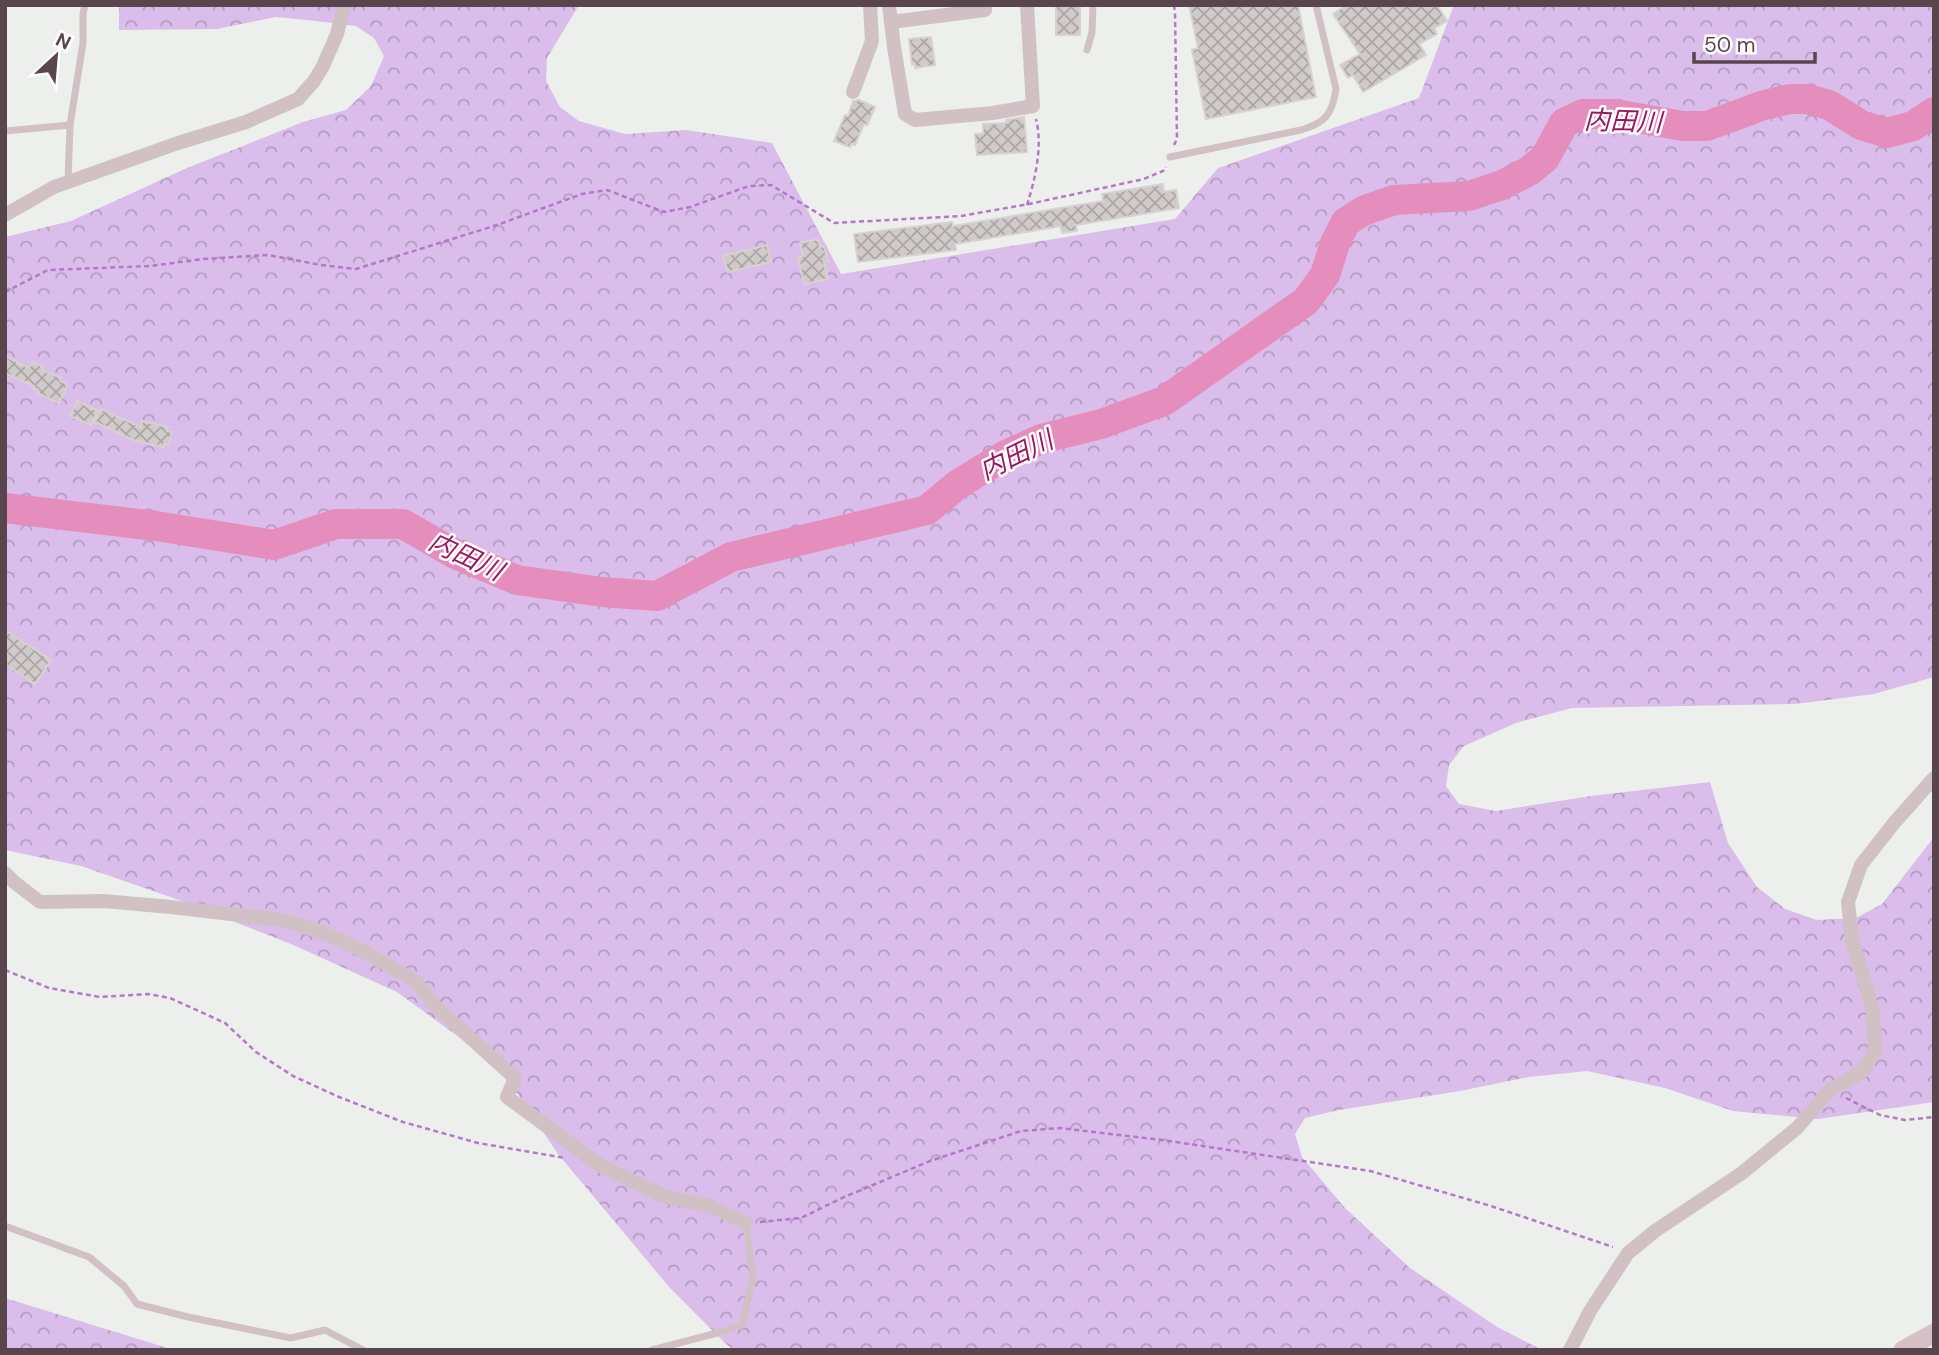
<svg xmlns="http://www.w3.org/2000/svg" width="1939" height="1355" font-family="'DM Sans','Noto Sans JP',sans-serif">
	<defs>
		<pattern id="forest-crowns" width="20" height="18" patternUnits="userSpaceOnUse" patternTransform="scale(1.75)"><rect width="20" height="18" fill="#dabdeb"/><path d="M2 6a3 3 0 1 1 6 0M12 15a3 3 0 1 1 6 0" fill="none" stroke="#b49bc1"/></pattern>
		<pattern id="building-cross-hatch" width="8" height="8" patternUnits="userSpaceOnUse" patternTransform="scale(1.75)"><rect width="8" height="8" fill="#d1cacb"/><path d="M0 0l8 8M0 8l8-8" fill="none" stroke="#ada6a7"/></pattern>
	</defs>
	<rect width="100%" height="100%" fill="#edefed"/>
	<g fill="url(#forest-crowns)">
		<path d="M119,5H579L547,58L546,81L560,107L579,121L625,134L686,130L772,143L841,274L1175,219L1218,168L1419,98L1454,5H1934V677L1874,694L1795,704L1572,708L1516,723L1464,746L1449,765L1446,786L1459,804L1496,811L1591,796L1710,782L1728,843L1757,887L1785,909L1817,920L1856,918L1882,904L1934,837V1102L1818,1119L1733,1111L1665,1088L1587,1071L1529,1077L1460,1091L1339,1110L1305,1118L1295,1134L1302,1157L1345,1208L1410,1268L1497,1327L1542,1350H734L725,1343L670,1288L558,1154L511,1084L467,1043L397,992L291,944L182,901L81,866L5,850V237L71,221L187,168L303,122L346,110L371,86L384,56L374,38L356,26L307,20L276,17L217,29L119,30Z"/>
		<path d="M5,1298L174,1350H5Z"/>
	</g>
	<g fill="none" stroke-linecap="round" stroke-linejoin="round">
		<path stroke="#e58dbd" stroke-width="30" d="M5,508L156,526L274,545L336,524H403L455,554L517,580L602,592L657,596L731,557L927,510L957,485L1004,456L1041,439L1101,424L1164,401L1306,301L1325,275L1335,243L1346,222L1363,211L1394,200L1469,196L1502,185L1529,171L1545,158L1564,123L1583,114H1615L1683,126H1707L1764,105L1790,99H1807L1829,105L1861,125L1887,133L1913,126L1934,112"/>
	</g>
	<g fill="url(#building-cross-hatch)" stroke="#d8d1d1" stroke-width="2">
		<rect x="1056" y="5" width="24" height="30"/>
		<path d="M1189,5H1298L1316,97L1206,119L1192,50L1198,48Z"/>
		<path d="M1347,5H1437L1447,21L1434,28L1437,34L1419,44L1426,55L1363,92L1353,75L1348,78L1340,65L1360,54L1333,14Z"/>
		<path d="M931,37L935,65L915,68V64L912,65L909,39Z"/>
		<path d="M859,100L875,107L867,125L864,124L855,145L851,144L850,147L834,141L845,115L848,116L853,101Z"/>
		<path d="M1024,117L1027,152L977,155L975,134H983V124L1006,123V120Z"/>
		<path d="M1163,184L1164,192L1176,190L1179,208L1076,225L1077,231L1062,233L1061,226L955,244L956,250L858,262L854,234L952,222L953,226L1103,201L1102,194Z"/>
		<path d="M818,239L820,247L824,246L828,261L824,262L828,279L804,284L798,257L803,256L800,243Z"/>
		<path d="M767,245L771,262L728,272L723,256Z"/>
		<path d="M5,356L29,368L32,362L44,367L42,370L61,378L60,381L68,384L59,403L37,393L38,390L33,388L34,386L5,373Z"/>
		<path d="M77,401L98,411L91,425L70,416Z"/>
		<path d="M101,409L141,427L142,421L168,427L167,431L172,432L169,445L164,444L163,447L133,440L95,422Z"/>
		<path d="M5,630L51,660L35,684L5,664Z"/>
	</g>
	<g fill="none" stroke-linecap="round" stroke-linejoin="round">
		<g stroke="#b378c7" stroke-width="2.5" stroke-dasharray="5 3.5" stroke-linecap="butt">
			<path d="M1174,5L1175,13L1177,139L1174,145"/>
			<path d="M1027,205C1035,180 1043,146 1036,119"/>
			<path d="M5,292L48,270L150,266L203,259L268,255L321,265L356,269L497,225L582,194L607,190L664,212L690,207L749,186L771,185L834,223L961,216L1029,204L1144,179L1165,170L1166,167"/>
			<path d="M5,970L49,988L100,997L148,994L170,998L225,1023L256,1052L293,1076L339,1097L403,1122L478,1143L565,1158"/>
			<path d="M1846,1098L1880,1115L1905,1120L1934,1117"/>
			<path d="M760,1222L801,1218L842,1198L930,1161L1021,1131L1060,1128L1162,1140L1370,1171L1491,1206L1613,1247"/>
		</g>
		<g stroke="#d1c1c5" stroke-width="7">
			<path d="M1087,50L1092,32L1093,5"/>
			<path d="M5,131L70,125"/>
			<path d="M1170,157L1301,130C1325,123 1332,115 1336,89L1316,5"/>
			<path d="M68,181L70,125L83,43V14L85,5"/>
			<path d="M5,1226L89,1257L124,1286L137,1304L188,1317L291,1338L325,1330L363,1350"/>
			<path d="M652,1350L721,1332L742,1325L753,1278L746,1223"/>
		</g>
		<g stroke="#d1c1c5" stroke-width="14">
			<path d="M889,5L894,47L905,114L915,120L993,113L1033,106L1027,5"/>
			<path d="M891,22L985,10"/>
			<path d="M853,92L872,41L870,5"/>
			<path d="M5,215L54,187L178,143L246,122L298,99L314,81L323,66L337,34L344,5"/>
			<path d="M5,873L14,882L40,902L103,901L171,907L282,920L327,934L365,952L417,982L432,1003L515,1078L507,1097L601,1166L662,1196L710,1206L746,1223"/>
			<path d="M1570,1350L1590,1311L1628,1253L1655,1231L1742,1173L1797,1128L1830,1090L1862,1072L1875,1052L1873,1010L1852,940L1848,902L1861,865L1894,823L1934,778"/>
		</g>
		<path stroke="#d5c0c5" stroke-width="19" d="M1903,1350L1934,1333"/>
	</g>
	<g text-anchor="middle" stroke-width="5" stroke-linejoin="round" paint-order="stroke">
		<g font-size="26" font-style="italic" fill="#9d1560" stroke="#fff">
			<text transform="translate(1623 121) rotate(2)" y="9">内田川</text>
			<text transform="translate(1016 455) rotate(-26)" y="9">内田川</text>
			<text transform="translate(466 556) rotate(25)" y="9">内田川</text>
		</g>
	</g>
	<rect width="1939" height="1355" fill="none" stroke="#59464c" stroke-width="14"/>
	<g transform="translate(56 56) rotate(26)" stroke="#ffffff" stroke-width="5" paint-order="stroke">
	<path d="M0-5L12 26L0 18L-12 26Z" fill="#59464c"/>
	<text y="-10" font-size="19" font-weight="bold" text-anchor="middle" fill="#59464c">N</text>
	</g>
	<path d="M1694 52v10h121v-10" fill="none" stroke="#59464c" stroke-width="3.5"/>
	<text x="1704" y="52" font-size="21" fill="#59464c" stroke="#ffffff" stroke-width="5" paint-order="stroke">50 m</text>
</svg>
